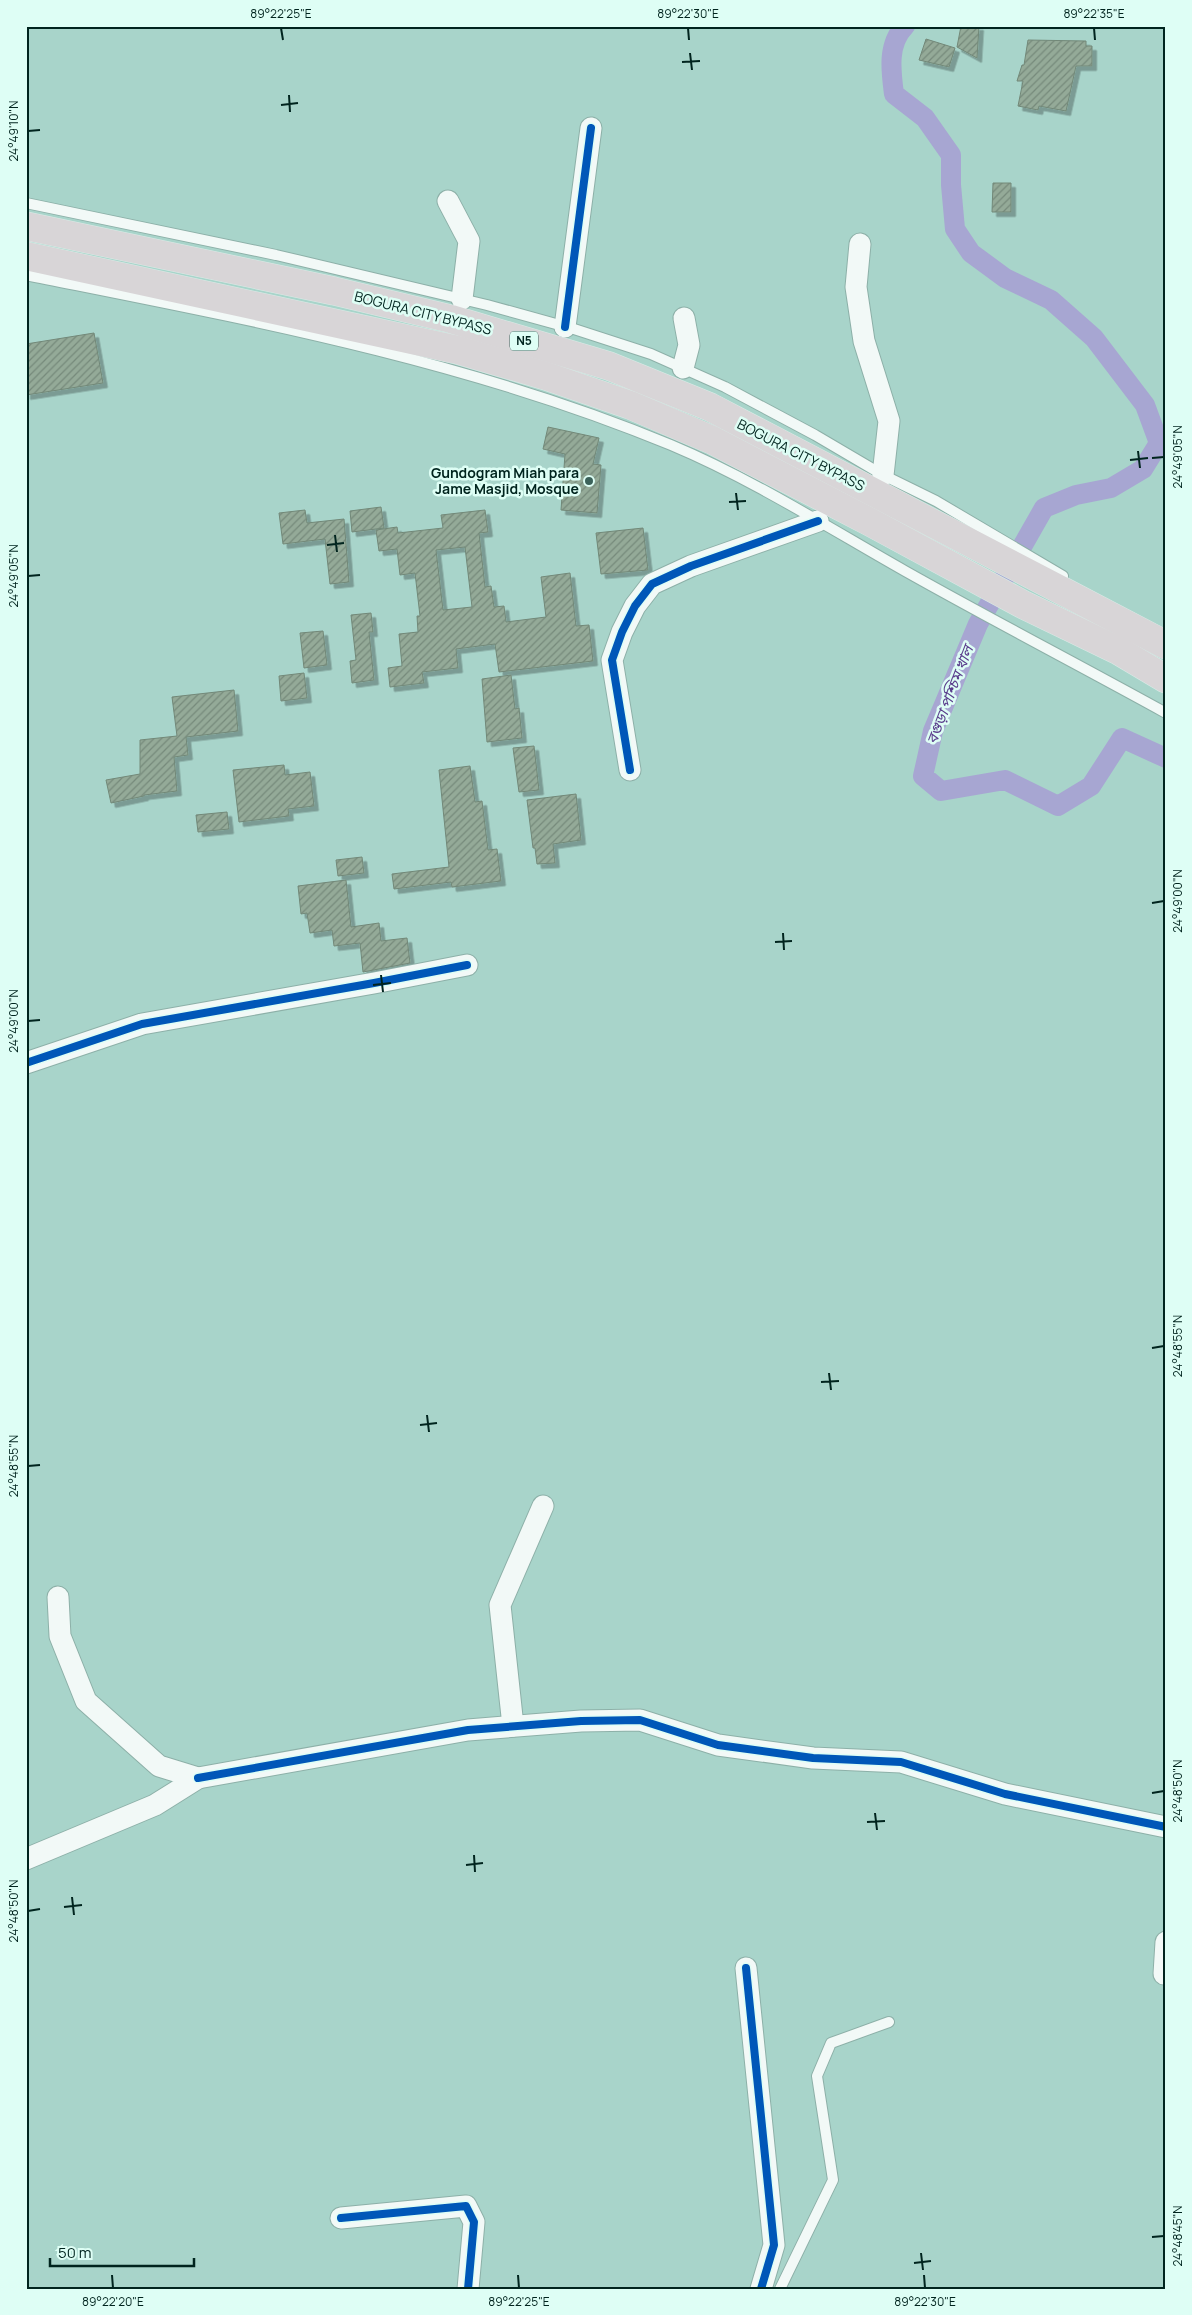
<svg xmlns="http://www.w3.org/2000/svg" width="1192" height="2315" font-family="Manrope,'Noto Sans Bengali',sans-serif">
	<defs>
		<pattern id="building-hatch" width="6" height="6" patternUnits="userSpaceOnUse" patternTransform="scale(1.25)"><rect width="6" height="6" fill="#94aa98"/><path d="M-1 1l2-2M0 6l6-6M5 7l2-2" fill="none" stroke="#768a7b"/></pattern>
		<filter id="shadow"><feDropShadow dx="4.5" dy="4.5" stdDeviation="0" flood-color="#0004"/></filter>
	</defs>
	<rect width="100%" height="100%" fill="#a8d4ca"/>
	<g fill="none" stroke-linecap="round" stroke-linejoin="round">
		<path stroke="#a7a6d2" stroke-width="20" d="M905,26C887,44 891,71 894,94L925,118L951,155V185L955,229L971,253L1005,278L1051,300L1094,338L1145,405L1159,443L1143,469L1111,488L1076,495L1044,508L978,624L933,731L923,776L941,791L1005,780L1058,806L1091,786L1122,738L1166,758"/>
	</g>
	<g fill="url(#building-hatch)" stroke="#728878" fill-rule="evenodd" filter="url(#shadow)">
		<path d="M961,26H979L977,58L957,47Z"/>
		<path d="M926,39L955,48L949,67L919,60Z"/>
		<path d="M1028,40L1086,41V46H1092V66H1076L1066,111L1039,106L1038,110L1018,106L1023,81H1017L1022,65H1024Z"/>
		<path d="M993,183H1011V212H992Z"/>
		<path d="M94,333L103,383L26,395V344Z"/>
		<path d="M548,427L599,438L593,464L601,465L597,513L561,510L565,454L543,449Z"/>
		<path d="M381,507L384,528L352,532L350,511Z"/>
		<path d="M305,510L307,523L344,519L349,582L330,584L325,539L283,544L279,513Z"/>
		<path d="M485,510L488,532L479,533L485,587L491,586L494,607L504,606L506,622L546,617L541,577L570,573L576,626L589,625L593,661L499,672L495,644L456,649L458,668L422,672L424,683L390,687L388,668L402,666L399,634L418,632L417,616H420L415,573L400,575L397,549L379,551L376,530L397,527L398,533L443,528L441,515ZM465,547L472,607L443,610L436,550Z"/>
		<path d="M643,528L648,570L601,574L596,533Z"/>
		<path d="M371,613L373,632H369L374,680L352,683L350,661L356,660L351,615Z"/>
		<path d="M323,631L327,665L304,668L300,633Z"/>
		<path d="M304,673L307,698L281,701L279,676Z"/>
		<path d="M511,675L515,709L519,708L522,738L487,742L482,679Z"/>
		<path d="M234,690L238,731L186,737L188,755L174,757L177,791L144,795V796L111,803L106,780L140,774V740L177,736L172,697Z"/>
		<path d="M534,746L539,790L519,792L513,748Z"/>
		<path d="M284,765L285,775L310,772L314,806L288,809L289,816L239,822L233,770Z"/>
		<path d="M470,766L475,802L482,801L488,850L497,849L501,881L452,887L451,882L394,889L392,874L449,867L439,770Z"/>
		<path d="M576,794L581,840L553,844L555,863L537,864L535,848H533L527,800Z"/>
		<path d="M227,812L229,829L198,832L196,815Z"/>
		<path d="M362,857L364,873L338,876L336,860Z"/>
		<path d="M346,880L351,927L379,923L381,941L407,938L410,963L363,972L360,943L334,946L332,930L310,933L307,913L301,914L298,886Z"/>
	</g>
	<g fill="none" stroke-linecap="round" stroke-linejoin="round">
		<defs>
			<g id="lane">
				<path d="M26,203L276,255L487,305L574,329L651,354L725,387L815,435L883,475L936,501L1063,576"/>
				<path d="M26,275C245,319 464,359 671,445C752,479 829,528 905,571C992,620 1079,665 1166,713"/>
				<path d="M780,2289L833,2180L817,2076L831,2043L889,2022"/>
			</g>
			<g id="street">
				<path d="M448,201L469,241L462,299"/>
				<path d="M860,244L856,287L864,341L889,421L883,475"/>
				<path d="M565,327L591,128"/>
				<path d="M683,368L689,345L684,318"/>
				<path d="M630,770L612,660L622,632L635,606L652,584L691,566L818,521"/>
				<path d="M26,1063L142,1024L374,983L467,965"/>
				<path d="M513,1726L500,1605L543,1506"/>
				<path d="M198,1778L468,1730L581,1721L640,1720L718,1745L813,1758L901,1762L1005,1794L1166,1827"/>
				<path d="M26,1859L155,1805L198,1778L159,1766L86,1701L60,1636L58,1597"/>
				<path d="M746,1968L774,2245L761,2289"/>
				<path d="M1164,1974L1166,1942"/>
				<path d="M341,2218L466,2206L474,2222L468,2289"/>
			</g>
			<g id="highway">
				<path d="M26,226L334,291L451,319L609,366L710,407L1166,645"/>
				<path d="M26,256L458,350L546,376L630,405L712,440L870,522L1022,604L1119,651L1166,679"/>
			</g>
		</defs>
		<use href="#lane" stroke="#8db0a8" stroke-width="12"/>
		<use href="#street" stroke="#8db0a8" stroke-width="23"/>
		<use href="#highway" stroke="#d8ece7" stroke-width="29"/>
		<use href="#lane" stroke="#f2f9f7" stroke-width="10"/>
		<use href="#street" stroke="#f2f9f7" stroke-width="21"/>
		<use href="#highway" stroke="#d8d5d7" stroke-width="28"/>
		<defs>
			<g id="cycleway">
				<path d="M565,327L591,128"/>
				<path d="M630,770L612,660L622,632L635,606L652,584L691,566L818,521"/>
				<path d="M26,1063L142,1024L374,983L467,965"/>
				<path d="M198,1778L468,1730L581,1721L640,1720L718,1745L813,1758L901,1762L1005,1794L1166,1827"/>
				<path d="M746,1968L774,2245L761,2289"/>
				<path d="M341,2218L466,2206L474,2222L468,2289"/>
			</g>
		</defs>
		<use href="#cycleway" stroke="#defef5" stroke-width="11"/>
		<use href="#cycleway" stroke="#0057b8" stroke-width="8"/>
	</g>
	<path fill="none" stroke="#00241e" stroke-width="2" d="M281,28L283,40M688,28L689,40M1094,28L1095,40M690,53L692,70M682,62L700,61M289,95L290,112M281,105L298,103M28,131L40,130M1138,451L1140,468M1152,458L1164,457M1130,460L1148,458M736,493L738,510M729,502L746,501M335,535L337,552M327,545L344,543M28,576L40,575M1152,903L1164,901M783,933L784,950M775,942L792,941M381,975L383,992M373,985L391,983M28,1021L40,1020M1152,1348L1164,1346M829,1373L831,1390M821,1382L839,1381M427,1415L429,1432M420,1425L437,1423M28,1466L40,1465M1152,1793L1164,1791M875,1813L877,1830M867,1822L885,1821M474,1855L475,1872M466,1865L483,1863M72,1897L74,1915M64,1907L82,1905M28,1911L40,1909M1152,2237L1164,2236M921,2253L923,2270M914,2263L931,2261M112,2275L113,2288M518,2275L519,2288M924,2275L925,2288"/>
	<circle fill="#3b625a" stroke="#defef5" stroke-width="2" cx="589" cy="481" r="5"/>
	<g text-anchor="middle" stroke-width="5" stroke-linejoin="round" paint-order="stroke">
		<rect fill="#defef5" stroke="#43655e" stroke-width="1" x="510" y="331.5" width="28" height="19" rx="4"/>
		<g font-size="12" font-weight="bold" fill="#00241e">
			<text x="524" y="345">N5</text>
		</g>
		<g font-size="14" fill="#00241e" stroke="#defef5">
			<text transform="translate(423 313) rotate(14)" y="5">BOGURA CITY BYPASS</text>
			<text transform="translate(801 455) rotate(27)" y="5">BOGURA CITY BYPASS</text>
		</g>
		<g font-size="14" font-weight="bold" fill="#00241e" stroke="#defef5" text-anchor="end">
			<text x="579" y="478">Gundogram Miah para<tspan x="579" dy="16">Jame Masjid, Mosque</tspan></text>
		</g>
		<g font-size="15" font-style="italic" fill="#5a3d8c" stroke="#defef5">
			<text transform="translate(950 695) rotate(-69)" y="5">বগুড়া পশ্চিম খাল</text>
		</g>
	</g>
	<rect width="1192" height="2315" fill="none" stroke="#defef5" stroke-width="55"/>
	<path d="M50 2258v8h144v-8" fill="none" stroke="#00241e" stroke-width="2.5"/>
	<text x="58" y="2258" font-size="15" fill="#00241e" stroke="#defef5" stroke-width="4" paint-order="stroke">50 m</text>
	<rect x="28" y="28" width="1136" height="2260" fill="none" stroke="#00241e" stroke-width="2"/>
	<g font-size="12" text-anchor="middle" fill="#00241e">
		<text x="281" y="18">89°22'25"E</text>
		<text x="688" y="18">89°22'30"E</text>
		<text x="1094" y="18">89°22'35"E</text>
		<text transform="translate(14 131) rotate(-90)" y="4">24°49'10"N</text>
		<text transform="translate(1178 457) rotate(-90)" y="4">24°49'05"N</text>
		<text transform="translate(14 576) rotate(-90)" y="4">24°49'05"N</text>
		<text transform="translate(1178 901) rotate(-90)" y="4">24°49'00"N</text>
		<text transform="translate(14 1021) rotate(-90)" y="4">24°49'00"N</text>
		<text transform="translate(1178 1346) rotate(-90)" y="4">24°48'55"N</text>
		<text transform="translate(14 1466) rotate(-90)" y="4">24°48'55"N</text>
		<text transform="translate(1178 1791) rotate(-90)" y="4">24°48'50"N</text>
		<text transform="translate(14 1911) rotate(-90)" y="4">24°48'50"N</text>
		<text transform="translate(1178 2236) rotate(-90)" y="4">24°48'45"N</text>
		<text x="113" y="2306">89°22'20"E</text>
		<text x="519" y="2306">89°22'25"E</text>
		<text x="925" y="2306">89°22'30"E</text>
	</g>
</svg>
